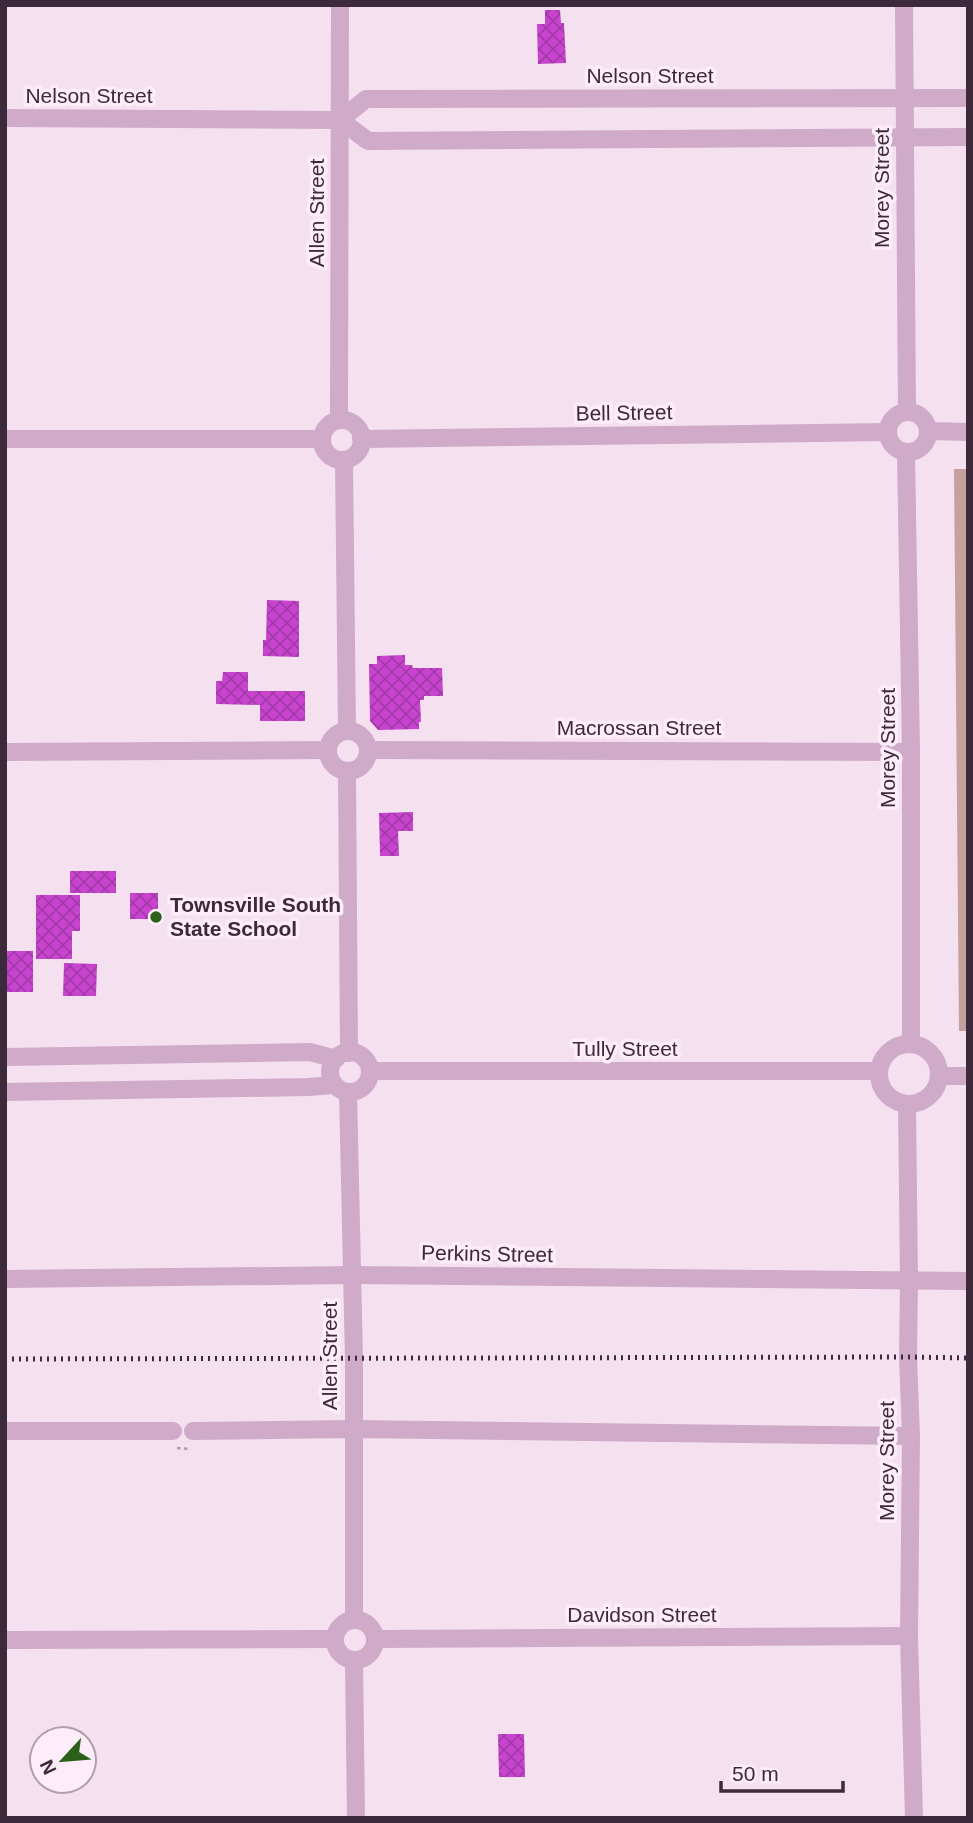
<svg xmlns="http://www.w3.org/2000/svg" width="973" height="1823" font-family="Arial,sans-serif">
	<defs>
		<pattern id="building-cross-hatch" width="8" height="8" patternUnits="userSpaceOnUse" patternTransform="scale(1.75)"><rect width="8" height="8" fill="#c844cf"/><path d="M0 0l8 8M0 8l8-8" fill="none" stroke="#a439a9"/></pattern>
	</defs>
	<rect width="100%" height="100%" fill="#f5e0f0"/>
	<path fill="#c6a09e" d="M954,469H968V1031H959Z"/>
	<g fill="url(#building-cross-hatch)">
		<path d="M545,10H560L561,23H564L566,63L538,64L537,24H545Z"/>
		<path d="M267,600L299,601V657L263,656V640H266Z"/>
		<path d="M405,655V665H412L413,668H442L443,696H424V700H420L421,722H419V729L378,730L370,721L369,664H377V656Z"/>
		<path d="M223,672H248V691H305V721H260V705L216,704V681H222Z"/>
		<path d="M413,812V831H398L399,856H380L379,813Z"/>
		<rect x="70" y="871" width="46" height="22"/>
		<rect x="130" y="893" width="28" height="26"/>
		<path d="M36,895H80V931H72V959H36Z"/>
		<rect x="5" y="951" width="28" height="41"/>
		<path d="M64,963L97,964L96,996H63Z"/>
		<path d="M498,1734H524L525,1777H499Z"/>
	</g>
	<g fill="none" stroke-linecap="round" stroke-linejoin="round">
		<path stroke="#bb94b5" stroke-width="2.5" stroke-dasharray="3.5 3.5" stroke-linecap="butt" d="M177,1448L191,1449"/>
		<g stroke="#cfaac9" stroke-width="18">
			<path d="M904,5L907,412"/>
			<path d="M5,118L340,120L368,141L968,137"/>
			<path d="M340,120L366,99L968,98"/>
			<circle cx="908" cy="432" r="20"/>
			<path d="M339,420L340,5"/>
			<circle cx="342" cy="440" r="20"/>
			<path d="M928,431L968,432"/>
			<path d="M5,439H322"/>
			<path d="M361,439L888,432"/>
			<path d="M906,452L911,752V1044"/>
			<path d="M344,460L347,731"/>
			<circle cx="348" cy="751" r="20"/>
			<path d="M368,750L911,752"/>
			<path d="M5,752L328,750"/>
			<path d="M347,771L349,1053"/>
			<circle cx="909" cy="1074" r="30"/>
			<circle cx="350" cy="1072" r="20"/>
			<path d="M5,1057L310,1052L336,1059"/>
			<path d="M370,1071H879"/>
			<path d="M939,1076H968"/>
			<path d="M5,1092L308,1087L335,1085"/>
			<path d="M348,1092L354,1359V1620"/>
			<path d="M907,1104L909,1281L908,1357L911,1436L909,1636L914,1818"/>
			<path d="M5,1279L352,1275L968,1281"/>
			<path d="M5,1431H173"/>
			<path d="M193,1431L353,1429L911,1436"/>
			<circle cx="355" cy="1640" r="20"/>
			<path d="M375,1639L909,1636"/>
			<path d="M5,1640L335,1639"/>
			<path d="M354,1660L356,1818"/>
		</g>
		<path stroke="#3c2a3b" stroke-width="5" stroke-dasharray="2 5" stroke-linecap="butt" d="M5,1359L908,1357L968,1358"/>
	</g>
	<circle fill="#2b611b" stroke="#fcedf8" stroke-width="2.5" cx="156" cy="917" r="7"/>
	<g text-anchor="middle" stroke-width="7" stroke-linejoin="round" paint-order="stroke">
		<g font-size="21" fill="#3c2a3b" stroke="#fcedf8">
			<text x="650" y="83">Nelson Street</text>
			<text x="89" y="103">Nelson Street</text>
			<text transform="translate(882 188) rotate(-90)" y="7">Morey Street</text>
			<text transform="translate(317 213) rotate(-90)" y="7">Allen Street</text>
			<text transform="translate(624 413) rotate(-1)" y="7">Bell Street</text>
			<text x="639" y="735">Macrossan Street</text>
			<text transform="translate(888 748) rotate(-90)" y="7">Morey Street</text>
			<text x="625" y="1056">Tully Street</text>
			<text transform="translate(487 1254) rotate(1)" y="7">Perkins Street</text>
			<text transform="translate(330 1356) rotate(-90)" y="7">Allen Street</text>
			<text transform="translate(887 1461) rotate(-90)" y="7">Morey Street</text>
			<text x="642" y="1622">Davidson Street</text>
		</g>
		<g font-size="21" font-weight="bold" fill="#3c2a3b" stroke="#fcedf8" text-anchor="start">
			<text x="170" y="912">Townsville South<tspan x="170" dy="24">State School</tspan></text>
		</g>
	</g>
	<rect width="973" height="1823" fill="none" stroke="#3c2a3b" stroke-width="14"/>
	<g transform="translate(63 1760) rotate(244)"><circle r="33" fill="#fcedf8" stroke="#af9fac" stroke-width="2"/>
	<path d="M0-5L12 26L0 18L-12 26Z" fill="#2b611b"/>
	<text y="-10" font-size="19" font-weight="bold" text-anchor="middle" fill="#3c2a3b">N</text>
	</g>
	<path d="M721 1781v10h122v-10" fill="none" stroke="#3c2a3b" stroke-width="3.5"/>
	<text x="732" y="1781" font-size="21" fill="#3c2a3b" stroke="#fcedf8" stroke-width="5" paint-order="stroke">50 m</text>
</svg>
